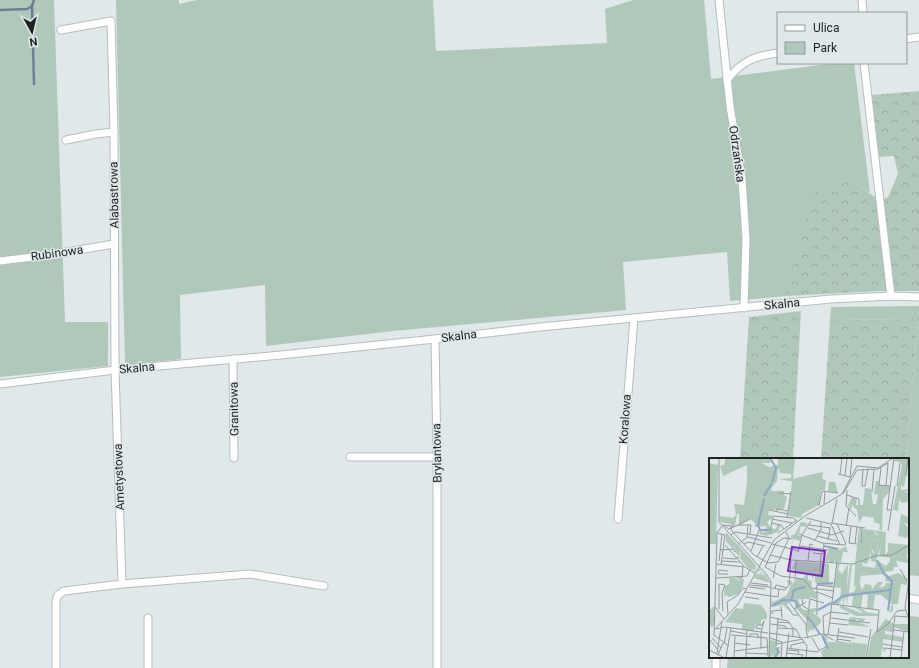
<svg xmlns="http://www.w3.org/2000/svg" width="919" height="668" font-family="Roboto,sans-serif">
	<defs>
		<pattern id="forest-crowns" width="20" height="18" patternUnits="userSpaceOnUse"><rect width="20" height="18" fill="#b0c8ba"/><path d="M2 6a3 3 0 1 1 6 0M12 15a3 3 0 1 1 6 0" fill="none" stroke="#97aca0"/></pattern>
	</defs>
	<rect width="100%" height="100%" fill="#e0e8ea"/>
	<g fill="#b0c8ba">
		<path d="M0,0H54L65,322H108V366L0,377Z"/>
		<path d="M116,0H179V4L197,0H433L436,51L607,43L605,9L633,0H704L711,79L836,63H854L870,193L853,181L786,287V296L730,301L727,252L623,262L626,310L393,331L266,346L265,285L180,295L181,359L125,365Z"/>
		<path d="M919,306V576L908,575V459H906L918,319L830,320L831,307Z"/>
		<path d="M908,616L919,617V668H727L728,657H908Z"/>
	</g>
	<g fill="url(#forest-crowns)">
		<path d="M919,91V291H879L786,296V287L815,191L853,181L880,201L888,197L898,174L894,156L879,157L872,95Z"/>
		<path d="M801,311L793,459H740L749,317Z"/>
		<path d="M918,319L906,459H821L830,320Z"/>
	</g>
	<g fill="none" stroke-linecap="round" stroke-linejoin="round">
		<g stroke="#6d7f94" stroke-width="2.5">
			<path d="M32,6L34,84"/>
			<path d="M0,10L27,9L32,6L34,0"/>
		</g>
		<defs>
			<g id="street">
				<path d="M719,0L730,106L742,179L746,239L744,308"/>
				<path d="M862,0L863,13"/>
				<path d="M61,30L111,21L114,132L115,370L122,584"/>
				<path d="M906,39L919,37"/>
				<path d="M864,63L891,296"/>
				<path d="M727,80C742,61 754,56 778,53"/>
				<path d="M66,140L96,134L114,132"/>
				<path d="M0,261L49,255L114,244"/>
				<path d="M435,339L437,457V668"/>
				<path d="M233,359L234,458"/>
				<path d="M0,384L115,370L281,355L435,339L540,327L831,299L891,296L919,297"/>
				<path d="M350,457H437"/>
				<path d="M618,519L634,318"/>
				<path d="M908,598L919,600"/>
				<path d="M148,618V668"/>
				<path d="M56,668V601L58,595L64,591L122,584L250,574L324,586"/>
				<path d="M716,668V657"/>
			</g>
		</defs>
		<use href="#street" stroke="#b5bdbe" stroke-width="9"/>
		<use href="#street" stroke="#fff" stroke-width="7"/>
	</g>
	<g text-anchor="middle" stroke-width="3" stroke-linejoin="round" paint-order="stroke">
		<g font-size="12" fill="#1f2223" stroke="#e0e8ea">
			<text transform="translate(737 154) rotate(82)" y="4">Odrzańska</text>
			<text transform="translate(114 195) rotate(-91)" y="4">Alabastrowa</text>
			<text transform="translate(57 253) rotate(-8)" y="4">Rubinowa</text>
			<text transform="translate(782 304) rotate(-6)" y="4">Skalna</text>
			<text transform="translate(459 336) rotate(-7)" y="4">Skalna</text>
			<text transform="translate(137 368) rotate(-5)" y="4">Skalna</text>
			<text transform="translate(234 409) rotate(-91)" y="4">Granitowa</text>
			<text transform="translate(625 419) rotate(-86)" y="4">Koralowa</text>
			<text transform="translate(437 453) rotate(-91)" y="4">Brylantowa</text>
			<text transform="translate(119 477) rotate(-92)" y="4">Ametystowa</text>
		</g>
	</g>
	<g transform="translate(709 458)">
		<rect width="200" height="200" fill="#e0e8ea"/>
		<path d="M114,14L113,21L117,22L116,32H112L110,47L93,56L92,60L79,58L83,24L87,20ZM57,33L61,43L54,56L47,55L50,34ZM192,56L200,59V66L195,65L200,71L198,80L189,78ZM150,70H152L151,85L154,71L171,73L170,77L165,73L161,95L156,104L146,106ZM17,74L47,107L46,114L45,111L44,112L38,109L31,100L32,92L30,98L26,94V85L25,92L17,83ZM166,81L170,82L172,89L167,102L177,108L166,110L167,104L162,103V92L165,96L168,92L169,88L165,87ZM137,88L139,94H134L132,104H126V100L125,104H120V101L118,104L116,102L120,90L130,92ZM86,103L120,106V125L124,126L123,128L108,126L106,124V117L103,121V117L99,116V122L103,123L102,130L108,135L107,141L101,139V141H89L92,149L95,152H99L98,162L86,149V143H80L78,147L84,156L74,147L62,149L63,140L64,144L78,137L82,127L81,126L80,127L79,126H77H80L77,122L83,123L84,127L86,120L93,121L97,117V114L87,115V111H82ZM129,105H131L129,112L133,116L139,106L138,131L141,106L143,107L140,135L145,134L148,126H151L153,132L156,126L162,127L163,131L169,124H174L170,130L176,128L177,125H185L176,123L177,119L175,116L152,118L153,116L167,113L176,114L180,118L189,115L199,121L198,127L192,126L189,146H184V153L180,155L183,146L172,137H166L164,151L158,150L159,137L154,136L152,149L143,148L144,137L139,138L138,147L137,138L134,147V140L130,146H123L131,141L132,130L125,129ZM50,110L57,118L61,125L45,120L47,116L55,117L54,114L52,116H50L53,114L51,112L48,115ZM20,120H27L30,123V121H35L34,128L29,136L19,139L18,136L15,139L16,128H21ZM107,150L108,153L104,155L112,161V165L107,169L111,176L105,169V173L102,171L99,175L98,172L100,151ZM177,161L185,166H200L199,174L185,169L184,174L176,173V176L194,179V184L174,181V190L177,191L176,194L161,180ZM112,177L118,180V184H127L125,182L144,186L143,200H114L112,194L118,188ZM60,182L68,183L67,189H71L68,200L64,197L60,200Z" fill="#b0c8ba"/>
		<path d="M17,0H61V5H53L60,9L69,7V1L91,0L86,1L84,19L86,24H99L98,31L94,30L95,26L90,25L88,42H82L87,41L86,24L69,21L82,20V16L71,15L70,12L72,11H69L68,23L63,29L62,33H75V37L78,39L75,51L60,52L59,57H63V60L58,64L62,70L67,71L68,67H72L69,74L57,78L50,76L51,73L56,74L57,68L46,69V65L41,61L30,67V56H28L26,68L22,70V66L11,64L10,58L24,60L27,57L25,46L35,47L38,25V7L14,18L11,8L15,7ZM57,33L56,36L61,43L54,45L56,50L52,56L47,55L50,35ZM186,0H200L195,29L192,28V32L200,31V33L195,34L200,35V44L193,45L190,42L189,53L184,52L193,7L191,4L185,3ZM0,5L9,7L7,86H0ZM167,23H170V27L181,28V33L174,41L173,72H170L171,66L165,64V60L154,58L150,65L148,52L143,47L142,52L139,48L143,39L148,40L147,47H154L156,30L162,31L164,46H167L169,37L165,36ZM120,24H126L129,35L119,33ZM92,64L98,65V69L92,68L89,78H92L91,83L85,81L82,88L84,81L81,78L86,76ZM165,72V75L167,73L166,76L169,77L171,73L177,74L176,97L179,93V85L199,87L198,99L200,105L187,103L189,109H185L184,113L152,116L151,125L145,129L146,106L154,105L153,108L166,110L177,108L181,103V100L170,98L172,89L170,82L166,81L165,87L169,88L166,96L163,91L158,106L154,105L161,95ZM21,126L33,128L29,136L19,139L18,136L15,139L16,128ZM132,147L152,155L154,154L144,149L154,151L157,154L169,156V158H147L131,150ZM141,159L157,161L153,164L147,161V163L161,169L139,167ZM162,181L173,187L172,200H158ZM139,184L158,186L156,200H143L144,186Z" fill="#b0c8ba" fill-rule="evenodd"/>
		<path d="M35,145L52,147L58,155V161L52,162V167L46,166L45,173L33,172V166L16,164L27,150L34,151ZM5,148V168L3,169L0,167V153Z" fill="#b0c8ba"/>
		<path fill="none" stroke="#8ea7c4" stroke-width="2" d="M61,0L67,10L63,24M55,38L63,25M55,41L49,67L51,72H60M115,88L129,91M168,102L175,116L183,123L179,153M108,126L124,125M82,143L85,132L96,129M124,145L134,138L181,132M63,148L74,142L86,143L89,148M109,152L122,145M99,159L111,176M113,177L119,191M65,200L70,194L67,190"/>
		<path fill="none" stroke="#93999a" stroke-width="1" d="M10,0V64L58,117L62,124L60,200M172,10L170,27L181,28M154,11L153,28H156L159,11M129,16L141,19M131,16L133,0M136,17L138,0M197,18L199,0M141,19L143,0M177,28L179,5M188,28L191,5M138,32L137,48L147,58M163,34L165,11M70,35L82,36M134,36L148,12L169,11L179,5M138,37L150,41V47M115,46L116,33M110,48L113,33L129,35M60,52L79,56M182,52H178L185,0M67,53L68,51L79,53M78,59L82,34M97,60L122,66L131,87M41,61L29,67L22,70L21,71H20L14,67L22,68V70L23,73L45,97L59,105L69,104L80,80L77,74M63,61L83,65M62,65L72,67L75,71M122,65L156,70M123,65L128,41M29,67H42L41,76M100,67L122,70M137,68L140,50M142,68L140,85L148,86M99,70L123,77L135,73M179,73L186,28M8,75L16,77L12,107M69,75L88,62M63,76L61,74L64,58L84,60L88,63M90,76L113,85L135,87L137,86L128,66M22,77L26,74L63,80M108,78L128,83M38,80L39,67M83,81L75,80L67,85L56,109L72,118L94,121L102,130L125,133M106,82L112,72V64M119,82L121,70M146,85L148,69M152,85L153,70M29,86L39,79L62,85M35,86L39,84L56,88M63,86L90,93M16,87L34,107L33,120H28M91,88L119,92M11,92L24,91L26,94M42,93L50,72M89,94L93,77L102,63M104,95L114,96L115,85M61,97L82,102L144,106L166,98L183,97L200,87M48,99L54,88M14,100L26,101L30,99M10,103L13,76M13,103L31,104M99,103L101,86L104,87M7,106L36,109L46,115M50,109L65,82L96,58L133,36L148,8L169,10L184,0M191,111L198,123M19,116H9L10,112L19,113M111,117L112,96M86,119L87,103M7,120L38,118L41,111M64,120L67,106M200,121L196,150L200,161M42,125L59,127M41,127L61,129M40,129L56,131M63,130L76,132L80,127L82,103M66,130L67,127L78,130M107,131L108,127L125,129M108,131V157M36,134L61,138M108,134L124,140M62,138L69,139L70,131M36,139L50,141M93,141L94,148L99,151M18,144L29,137L34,130L38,131M18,144L19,156M80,144L98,168M123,146L170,152L168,174M72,148L73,160M6,149L15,161M79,149L84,157H89M10,151V126L16,127L13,135L14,153M85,151L97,144M122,154L114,158L115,177L124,182M122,154L140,156M63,156V153L73,152M186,158L199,159M61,159L79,163L84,170V178M122,160L161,165M69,164L81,165M121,165L139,167M62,166L76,168L78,171M69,170L87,171L91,179M6,171L29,146L50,109M7,171L16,169L59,175M185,172L200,174M22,173L38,176M52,174L53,171L47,170V167H53L55,163L53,171M52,174V191M130,174L159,179M168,174L179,166L188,153L197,152M60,175L94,180M5,177L20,188M22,177L58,180L59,198M119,177L128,104M5,178L8,75L13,68M41,179V176H49V180M3,180L12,190M61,180L73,184L72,200M95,180L113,176L146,180M99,180L97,172L101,141L115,145M103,180L110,192M93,181L98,188L97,200M128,181L142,183M1,182L9,192M128,183L130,170M26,185L41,187M15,186L18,170M67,186L94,181M174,186L193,189M67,188L69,160M78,190L108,194L118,188M82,190V187L96,184M175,190L193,192M0,192L16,200M78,192L90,193L89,196M25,193L58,189M8,195L13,163M36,195L59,196M77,195L94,197L93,200M9,197L14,185M17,199L22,170M25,199L26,178M37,199L38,173M24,200H58M77,200L80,175M157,200L162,171M181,200L186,158M192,200L195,173"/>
		<path fill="#7b2cbf" fill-opacity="0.15" stroke="#7b2cbf" stroke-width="2" d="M83,89L116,93L113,118L79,113Z"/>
		<rect width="200" height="200" fill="none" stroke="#1f2223" stroke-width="2"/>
	</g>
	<rect x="777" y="12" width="130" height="52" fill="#e0e8ea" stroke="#93999a"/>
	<rect x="785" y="25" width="20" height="6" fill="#ffffff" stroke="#93999a"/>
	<text x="813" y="32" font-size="12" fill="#1f2223">Ulica</text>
	<rect x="785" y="42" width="20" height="12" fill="#b0c8ba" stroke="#93999a"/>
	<text x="813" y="52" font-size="12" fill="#1f2223">Park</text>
	<g transform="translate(32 32) rotate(172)" stroke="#e0e8ea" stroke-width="3" paint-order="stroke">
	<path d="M0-3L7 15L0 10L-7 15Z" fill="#1f2223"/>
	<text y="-6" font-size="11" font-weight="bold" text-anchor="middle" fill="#1f2223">N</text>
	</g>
</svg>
